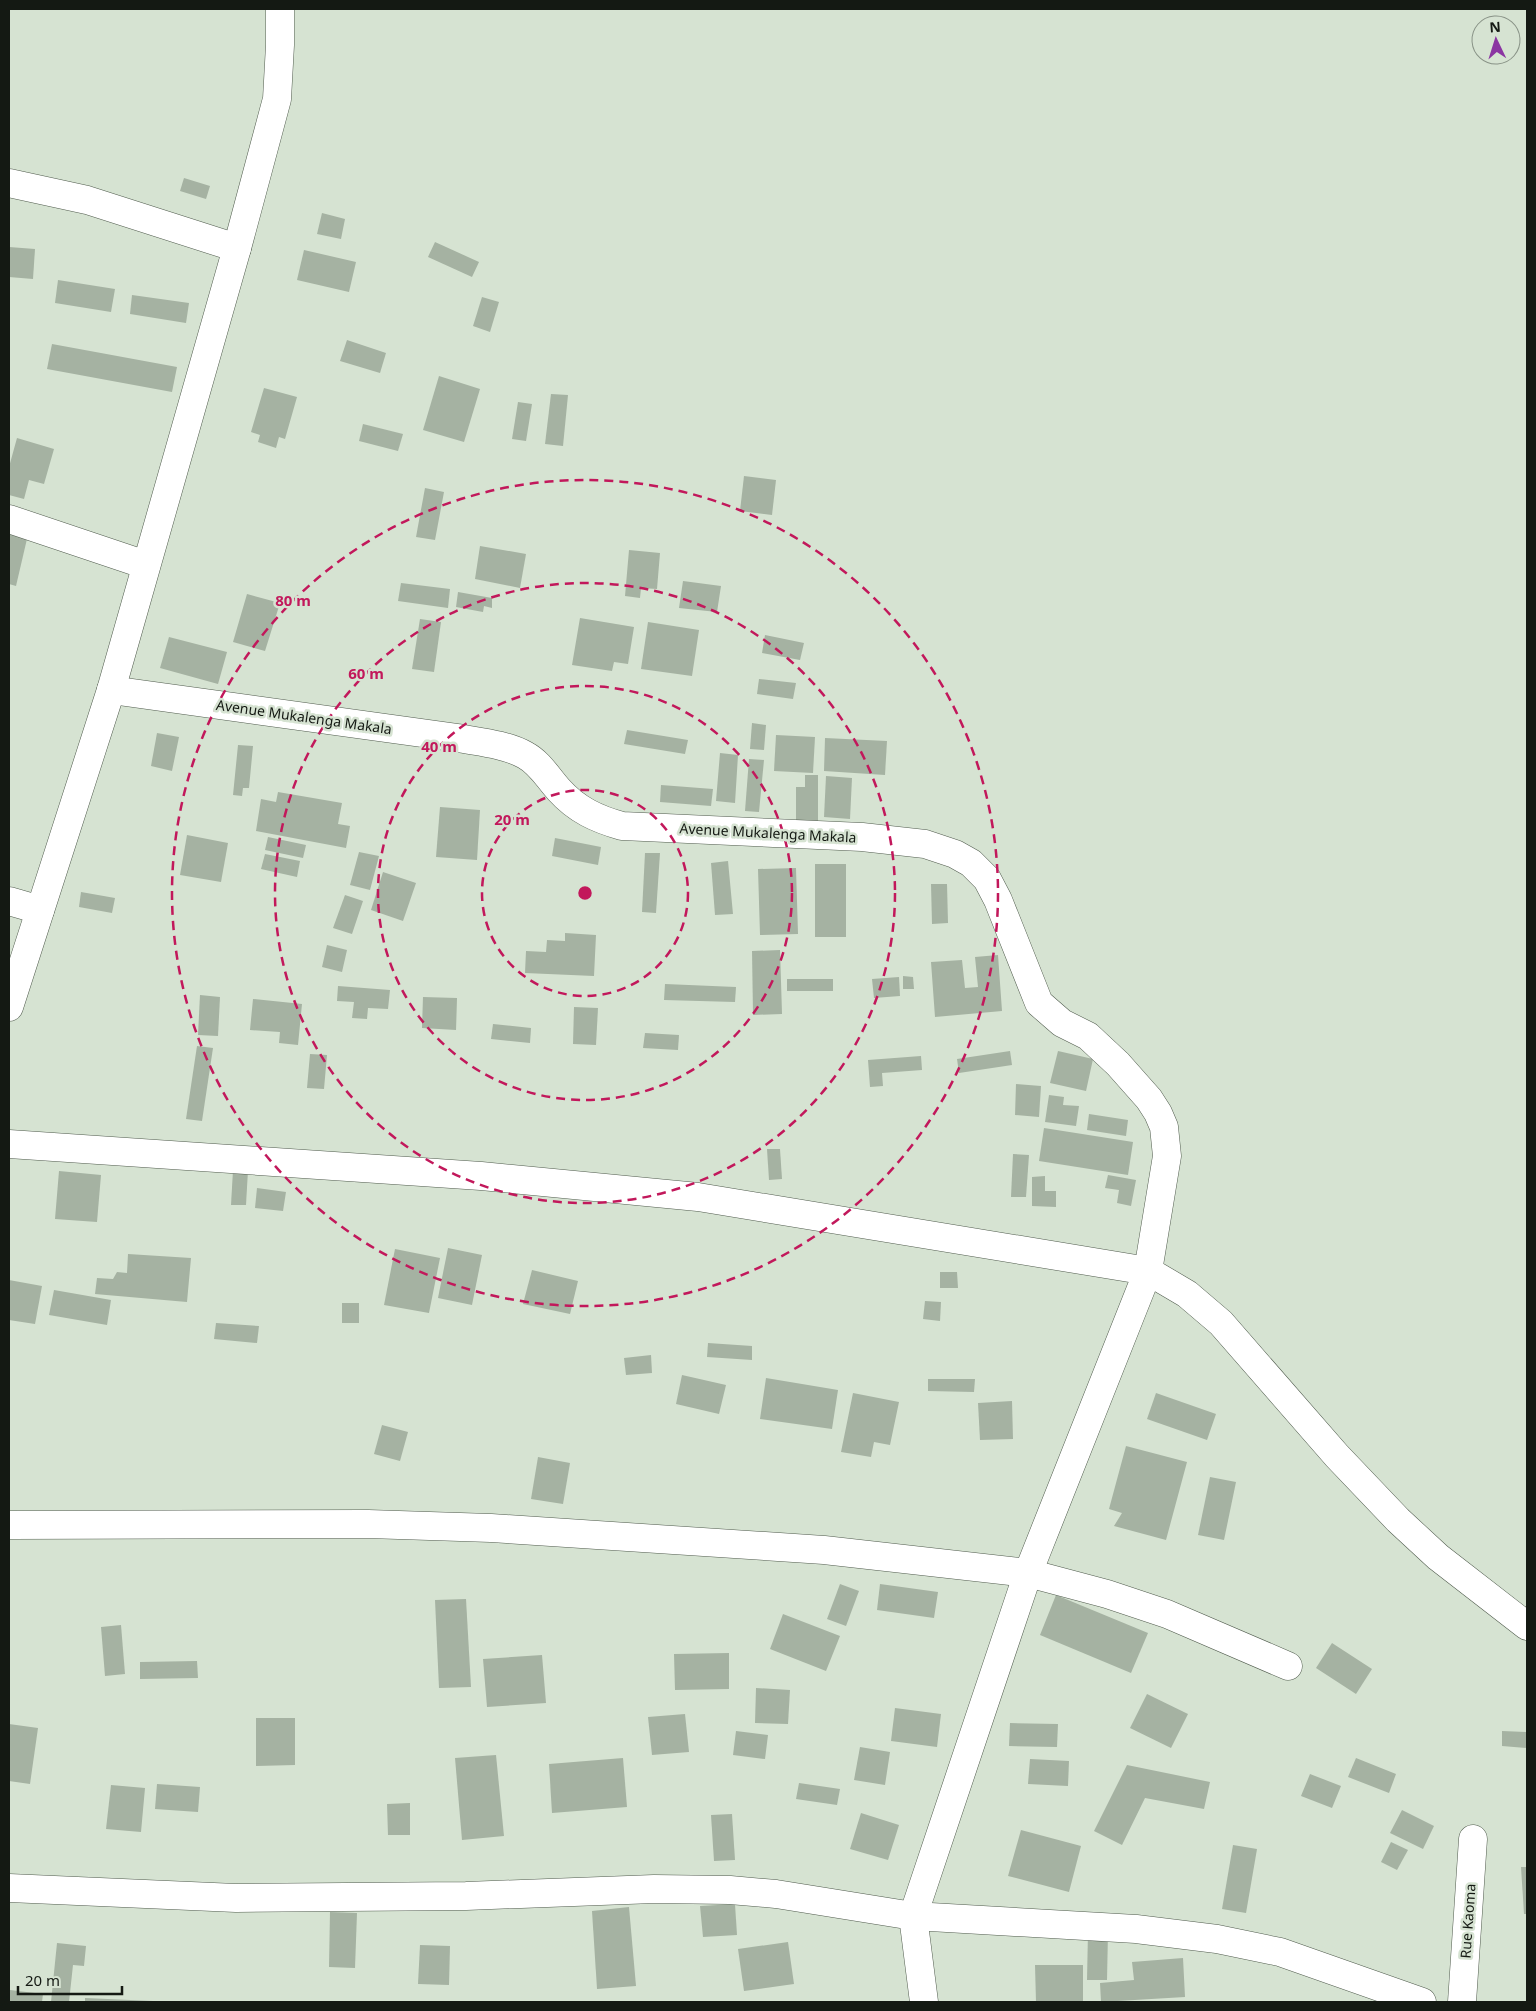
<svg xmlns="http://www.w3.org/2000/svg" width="1536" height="2011" font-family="'Noto Sans',sans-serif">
	<rect width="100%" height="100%" fill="#d6e3d2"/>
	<g fill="#a5b2a2">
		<path d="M184,178L210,186L206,199L180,191Z"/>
		<path d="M322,213L345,219L341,239L317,234Z"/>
		<path d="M435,242L479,262L472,277L428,257Z"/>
		<path d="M9,247L35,249L33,279L9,277Z"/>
		<path d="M304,250L356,262L349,292L297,280Z"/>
		<path d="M58,280L115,289L111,312L55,303Z"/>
		<path d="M132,295L189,303L186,323L130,314Z"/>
		<path d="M482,297L499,302L490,332L473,326Z"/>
		<path d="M347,340L386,353L380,373L340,361Z"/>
		<path d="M52,344L177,367L172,392L47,369Z"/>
		<path d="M439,376L480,389L464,442L423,430Z"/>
		<path d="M264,388L297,397L285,439L279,437L276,448L258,442L260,435L251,432Z"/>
		<path d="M551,394L568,395L563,446L545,444Z"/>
		<path d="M518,402L532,404L526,441L512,439Z"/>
		<path d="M363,424L403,434L398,451L359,441Z"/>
		<path d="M17,438L54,449L44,484L29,480L24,499L9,495V467Z"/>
		<path d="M744,476L776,480L772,515L740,511Z"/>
		<path d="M425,488L444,492L435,540L416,537Z"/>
		<path d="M9,521L30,526L16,586L9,584Z"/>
		<path d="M480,546L526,554L520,588L475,579Z"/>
		<path d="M629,550L660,553L657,589L641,588L640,598L625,596Z"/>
		<path d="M683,581L721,586L717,612L679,608Z"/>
		<path d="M401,583L450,589L448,608L398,601Z"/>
		<path d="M458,592L492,598V608L484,606L483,612L456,607Z"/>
		<path d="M247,594L280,603L265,651L233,642Z"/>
		<path d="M580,618L634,627L628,664L614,662L612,671L572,665Z"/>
		<path d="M420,619L441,622L434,672L412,669Z"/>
		<path d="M648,622L699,630L692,676L641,669Z"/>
		<path d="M765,635L804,643L800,660L762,653Z"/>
		<path d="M169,637L227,652L218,684L160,668Z"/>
		<path d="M759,679L796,683L793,699L757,694Z"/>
		<path d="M752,723L766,725L764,750L750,749Z"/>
		<path d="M627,730L688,740L685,754L624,744Z"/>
		<path d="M157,733L179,737L172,771L151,766Z"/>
		<path d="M776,735L815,737L813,773L774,771Z"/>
		<path d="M825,738L887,741L885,775L824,771Z"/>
		<path d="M238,745L253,746L249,788H243L242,796L233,795Z"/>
		<path d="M720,753L738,755L735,803L716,801Z"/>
		<path d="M749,759L764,760L759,812L745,811Z"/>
		<path d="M805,775H818V822H796V787H805Z"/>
		<path d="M826,776L852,778L850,819L824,817Z"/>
		<path d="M661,785L713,789L711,806L660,802Z"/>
		<path d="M278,792L342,803L338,824L350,826L346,848L256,831L261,799L276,802Z"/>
		<path d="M440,807L480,810L477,860L436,857Z"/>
		<path d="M187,835L228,843L221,882L180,875Z"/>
		<path d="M268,837L306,845L303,858L265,850Z"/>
		<path d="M555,838L601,847L598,865L552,856Z"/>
		<path d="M359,852L379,856L370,890L350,885Z"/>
		<path d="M645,853H660L656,913L642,912Z"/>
		<path d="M265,854L300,861L297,877L261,869Z"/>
		<path d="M728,861L733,914L715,915L711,863Z"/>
		<rect x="815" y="864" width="31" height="73"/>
		<path d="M796,868L798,934L760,935L758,869Z"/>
		<path d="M383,872L416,883L403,921L371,910Z"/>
		<path d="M931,884H947L948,923L932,924Z"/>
		<path d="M81,892L115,898L112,913L79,907Z"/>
		<path d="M345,895L363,901L352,934L333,928Z"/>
		<path d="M565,933L596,935L594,976L525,973L526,951L546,952L547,940L565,941Z"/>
		<path d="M327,945L347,950L342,972L322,967Z"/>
		<path d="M780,950L782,1014L753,1015L752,951Z"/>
		<path d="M998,955L1002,1011L935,1017L931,962L962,960L965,988L978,987L975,957Z"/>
		<path d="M903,976L913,977L914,989H903Z"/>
		<path d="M899,977L900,996L874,998L872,979Z"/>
		<rect x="787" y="979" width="46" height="12"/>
		<path d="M665,984L736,987L735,1002L664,1000Z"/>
		<path d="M338,986L390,990L388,1009L368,1008L367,1019L352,1018L354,1002L337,1001Z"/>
		<path d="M200,995L220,997L218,1036L198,1035Z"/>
		<path d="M423,997L457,998L456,1030L422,1028Z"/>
		<path d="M253,999L302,1004L298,1045L279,1043L280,1032L250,1030Z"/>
		<path d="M574,1007L598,1008L596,1045L573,1044Z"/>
		<path d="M493,1024L531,1028L530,1043L491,1039Z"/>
		<path d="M645,1033L679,1035L678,1050L643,1048Z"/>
		<path d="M197,1046L213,1048L202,1121L186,1119Z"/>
		<path d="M1010,1051L1012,1065L959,1073L957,1059Z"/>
		<path d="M1058,1051L1093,1059L1086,1091L1050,1083Z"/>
		<path d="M310,1054L327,1055L324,1089L307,1088Z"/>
		<path d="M921,1056L922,1070L882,1073L883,1086L870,1087L868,1060Z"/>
		<path d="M1016,1084L1041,1086L1039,1117L1015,1115Z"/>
		<path d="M1049,1095L1064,1097L1063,1105L1079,1106L1076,1126L1045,1122Z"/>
		<path d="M1089,1114L1128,1120L1126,1136L1087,1130Z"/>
		<path d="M1044,1128L1133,1142L1128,1175L1039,1161Z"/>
		<path d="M767,1149H780L782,1179L769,1180Z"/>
		<path d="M1013,1154L1029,1155L1026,1197H1011Z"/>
		<path d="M233,1170H248L246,1205H231Z"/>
		<path d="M59,1171L101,1175L97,1222L55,1219Z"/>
		<path d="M1108,1175L1136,1180L1131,1206L1117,1203L1119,1190L1105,1188Z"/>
		<path d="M1045,1176V1191H1056V1207L1032,1206V1177Z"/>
		<path d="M257,1188L286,1192L283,1211L255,1208Z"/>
		<path d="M448,1248L482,1255L472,1305L438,1298Z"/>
		<path d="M395,1249L440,1258L429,1313L384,1305Z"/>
		<path d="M128,1254L191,1258L187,1302L95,1294L97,1278L113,1279L117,1272L127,1273Z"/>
		<path d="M532,1270L578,1281L570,1314L523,1304Z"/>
		<path d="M940,1272H957L958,1288H940Z"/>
		<path d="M9,1280L42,1286L35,1324L9,1320Z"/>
		<path d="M54,1290L111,1300L107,1325L49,1315Z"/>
		<path d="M925,1301L941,1302L940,1321L923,1319Z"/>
		<rect x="342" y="1303" width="17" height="20"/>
		<path d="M216,1323L259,1326L257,1343L214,1339Z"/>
		<path d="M708,1343L752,1346V1360L707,1357Z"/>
		<path d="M651,1355L652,1373L626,1375L624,1358Z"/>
		<path d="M682,1375L726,1385L719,1414L676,1404Z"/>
		<path d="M766,1378L838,1390L832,1429L760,1419Z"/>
		<path d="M928,1379H975L974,1392L928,1391Z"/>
		<path d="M853,1393L899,1402L890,1445L874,1442L871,1457L841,1452Z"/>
		<path d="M1156,1393L1216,1414L1207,1440L1147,1419Z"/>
		<path d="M1012,1401L1013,1439L980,1440L978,1403Z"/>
		<path d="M382,1425L408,1432L400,1461L374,1454Z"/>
		<path d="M1126,1446L1187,1462L1166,1540L1114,1526L1122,1513L1109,1509Z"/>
		<path d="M538,1457L570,1463L563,1504L531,1499Z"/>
		<path d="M1210,1477L1236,1482L1224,1540L1198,1535Z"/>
		<path d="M840,1584L859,1591L846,1626L827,1619Z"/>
		<path d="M880,1584L938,1592L934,1618L877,1610Z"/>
		<path d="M1056,1595L1148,1633L1131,1673L1040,1635Z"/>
		<path d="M466,1599L471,1687L439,1688L435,1600Z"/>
		<path d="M783,1614L840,1636L826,1671L770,1649Z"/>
		<path d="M121,1625L125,1674L105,1676L101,1627Z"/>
		<path d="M1332,1643L1372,1669L1356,1694L1316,1668Z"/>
		<path d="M729,1653V1689L675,1690L674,1654Z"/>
		<path d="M542,1655L546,1703L487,1707L483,1659Z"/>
		<path d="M197,1661L198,1678L140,1679V1662Z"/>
		<path d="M756,1688L790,1690L788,1724L755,1723Z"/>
		<path d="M1147,1694L1188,1714L1171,1748L1130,1728Z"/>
		<path d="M895,1708L941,1714L937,1747L891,1741Z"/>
		<path d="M685,1714L689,1752L652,1755L648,1717Z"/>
		<path d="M256,1718H295V1765L256,1766Z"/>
		<path d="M1010,1723L1058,1724L1057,1747L1009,1746Z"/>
		<path d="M9,1724L38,1728L30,1784L9,1781Z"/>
		<path d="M736,1731L768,1735L765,1759L733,1755Z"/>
		<path d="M1502,1731L1527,1732V1748L1502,1746Z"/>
		<path d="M860,1747L890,1752L885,1785L854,1780Z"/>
		<path d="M496,1755L504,1836L462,1840L455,1758Z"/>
		<path d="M623,1758L627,1807L552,1813L549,1764Z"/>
		<path d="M1356,1758L1396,1774L1389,1793L1348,1777Z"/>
		<path d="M1030,1759L1069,1761L1068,1786L1028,1784Z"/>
		<path d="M1127,1765L1210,1782L1204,1809L1145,1798L1122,1845L1094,1831Z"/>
		<path d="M1310,1774L1341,1786L1332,1808L1301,1796Z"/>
		<path d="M799,1783L840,1789L837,1805L796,1799Z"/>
		<path d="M157,1784L200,1787L198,1812L155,1809Z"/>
		<path d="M111,1785L145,1788L141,1832L106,1829Z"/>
		<path d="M410,1803V1835H388L387,1804Z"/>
		<path d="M1402,1810L1434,1826L1423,1849L1390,1833Z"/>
		<path d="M861,1813L899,1825L888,1860L850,1849Z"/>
		<path d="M732,1814L735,1860L714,1861L711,1815Z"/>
		<path d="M1021,1830L1081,1846L1069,1892L1008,1876Z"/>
		<path d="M1391,1842L1408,1850L1397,1870L1381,1862Z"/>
		<path d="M1233,1845L1257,1849L1246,1913L1222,1909Z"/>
		<path d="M1521,1867H1527V1914H1524Z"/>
		<path d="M735,1904L737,1935L703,1937L700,1906Z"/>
		<path d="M629,1907L636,1986L597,1989L592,1911Z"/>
		<path d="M330,1912L357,1913L355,1968L329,1967Z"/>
		<path d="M1088,1932H1108L1107,1980H1087Z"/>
		<path d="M788,1942L794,1984L744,1991L738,1949Z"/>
		<path d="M57,1943L86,1946L84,1966L73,1965L69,2002H51Z"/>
		<path d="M420,1945L450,1946L449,1985L418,1984Z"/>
		<path d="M1183,1958L1185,1997L1101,2002L1100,1983L1134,1980L1132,1962Z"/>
		<path d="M1035,1965H1083V2002H1036Z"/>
		<path d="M10,1990L43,1994L42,2002H9Z"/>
		<path d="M85,1998L153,2001V2002H85Z"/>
	</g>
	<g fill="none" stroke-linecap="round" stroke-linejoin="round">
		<defs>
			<g id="minor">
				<path d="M9,183L87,200L237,248"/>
				<path d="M9,519L146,565"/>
				<path d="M111,690L458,738C479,742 505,744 525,755C540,763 548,778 559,790C577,810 597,819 622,826L862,837L925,844L955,854L971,863L987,879L998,900L1039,1003L1062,1023L1088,1036L1118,1064L1149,1099L1158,1113L1164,1127L1167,1156L1148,1271L1028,1573L913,1916L924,2002"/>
				<path d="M9,901L40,910"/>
				<path d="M9,1007L111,690L237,248L277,99L280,45V9"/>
				<path d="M9,1144L481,1176L698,1197L1148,1271L1187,1294L1221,1323L1337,1456L1398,1520L1438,1557L1527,1626"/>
				<path d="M9,1525L368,1524L491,1528L824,1550L1028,1573L1107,1594L1167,1614L1288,1666"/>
				<path d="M9,1888L236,1898L466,1896L654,1889L730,1890L776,1894L913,1916L1136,1929L1217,1939L1280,1952L1422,2002"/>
				<path d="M1462,2002L1473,1839"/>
			</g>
		</defs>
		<use href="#minor" stroke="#515c4e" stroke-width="29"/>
		<use href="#minor" stroke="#fff" stroke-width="28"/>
	</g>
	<g fill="none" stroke="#c2185b" stroke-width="2.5" stroke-dasharray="9 6">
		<circle cx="585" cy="893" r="103"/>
		<circle cx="585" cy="893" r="207"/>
		<circle cx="585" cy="893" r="310"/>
		<circle cx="585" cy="893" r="413"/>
	</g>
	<g text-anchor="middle" stroke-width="5" stroke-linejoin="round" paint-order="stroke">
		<g font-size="14" fill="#141913" stroke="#d6e3d2">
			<text transform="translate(304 717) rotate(8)" y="5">Avenue Mukalenga Makala</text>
			<text transform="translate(768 833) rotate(3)" y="5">Avenue Mukalenga Makala</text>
			<text transform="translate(1468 1921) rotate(-86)" y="5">Rue Kaoma</text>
		</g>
	</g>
	<circle cx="585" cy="893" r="8" fill="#c2185b" stroke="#d6e3d2" stroke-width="2.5"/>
	<g font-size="15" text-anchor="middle" font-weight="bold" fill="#c2185b" stroke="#d6e3d2" stroke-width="5" stroke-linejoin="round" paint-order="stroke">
		<text x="293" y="606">80 m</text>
		<text x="366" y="679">60 m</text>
		<text x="439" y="752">40 m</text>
		<text x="512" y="825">20 m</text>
	</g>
	<rect width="1536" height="2011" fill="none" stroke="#141913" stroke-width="20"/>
	<g transform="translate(1496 40) rotate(356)"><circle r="24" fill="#d6e3d2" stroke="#889286"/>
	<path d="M0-4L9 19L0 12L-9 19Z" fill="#8b35a2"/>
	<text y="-8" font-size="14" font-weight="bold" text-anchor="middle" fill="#141913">N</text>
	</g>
	<path d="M18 1986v8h104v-8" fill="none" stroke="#141913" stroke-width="2.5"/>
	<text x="25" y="1986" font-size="15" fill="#141913" stroke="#d6e3d2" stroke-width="4" paint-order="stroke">20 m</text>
</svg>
